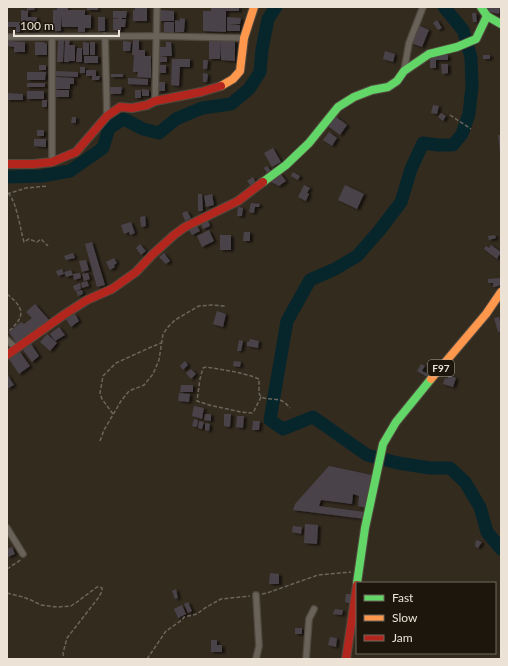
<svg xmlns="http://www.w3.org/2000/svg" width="508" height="666" font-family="Lato,sans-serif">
	<defs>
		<filter id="shadow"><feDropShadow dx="3" dy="1.5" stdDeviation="1" flood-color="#0009"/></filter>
	</defs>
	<rect width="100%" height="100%" fill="#342b1f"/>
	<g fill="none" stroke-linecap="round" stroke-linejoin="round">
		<g stroke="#06262c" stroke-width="13">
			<path d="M444,7L463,30L471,57L472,86L469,114L462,134L453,145H438L423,143L411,169L401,202L379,231L357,256L335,269L310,280L287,321L270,420L283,429L313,417L367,455L398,463L430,468H450L465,482L480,507L487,532L501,549"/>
			<path d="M7,177L42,176L70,171L103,148L109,128L124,119L143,129L159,133L176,119L202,108L231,104L249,89L260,72L262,49L268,19L276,7"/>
		</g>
	</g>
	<g fill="#48434a" filter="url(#shadow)">
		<path d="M27,7H35L34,10H28V17H37L36,31H25V25H28L29,21H21V10L27,11Z"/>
		<path d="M57,7H68V10H85V15H91V28H85V32H78V27H62L61,15V31H55V27H53V10H62H57Z"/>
		<rect x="87" y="7" width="11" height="3"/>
		<path d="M135,7H147V21H133V10H135Z"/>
		<path d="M211,7H239V11H226V32L203,31V11H211Z"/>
		<path d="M485,7H500L499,14L489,12V9H485Z"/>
		<path d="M160,10L174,11V21H159Z"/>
		<path d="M113,11H127L126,18H122V19H126L125,27H121V31L113,30V19L120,18H113Z"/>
		<path d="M472,13H476L477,22H473Z"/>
		<rect x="98" y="17" width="7" height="14"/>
		<path d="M227,17L241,18L240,24H227Z"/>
		<path d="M180,18L185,19L184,32H175V20L180,21Z"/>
		<path d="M437,20L442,28L438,30L433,23Z"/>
		<path d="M7,22H20V32H16V27H7Z"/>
		<path d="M164,22H174V33L164,32Z"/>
		<path d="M227,24L240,25V31H227Z"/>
		<path d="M418,25L429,30L422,47L411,43Z"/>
		<path d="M58,40H64L63,62H57Z"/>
		<path d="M65,40H70L69,45H75V61H69V62H64Z"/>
		<path d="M133,40H139V50H145V56H151V78L137,77L138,72H133L134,55H132Z"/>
		<path d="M7,41L25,42V52H14V47L7,46Z"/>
		<path d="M123,41L131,42L130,51H123Z"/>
		<path d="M209,41H221L220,59H209Z"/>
		<path d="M221,41H235V61L221,60Z"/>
		<path d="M35,42H43L47,44V55H35Z"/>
		<path d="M83,42L89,43V55H83Z"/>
		<rect x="90" y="42" width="5" height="13"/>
		<path d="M166,42H171L172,56H160V47H166Z"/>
		<path d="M77,48H82V62H76Z"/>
		<path d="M385,51L395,54L393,62L383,59Z"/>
		<path d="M430,55H448V60H436V68H430Z"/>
		<rect x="483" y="55" width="7" height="4"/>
		<rect x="84" y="56" width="14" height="7"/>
		<path d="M158,56L167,57V62H158Z"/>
		<path d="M172,59H190V67H180L179,86L171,85Z"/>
		<path d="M203,60H208L207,69H203Z"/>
		<path d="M441,64H448V73L442,74Z"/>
		<rect x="39" y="65" width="7" height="5"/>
		<rect x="158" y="65" width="8" height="8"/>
		<rect x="80" y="67" width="5" height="6"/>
		<path d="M86,70H96V76H100L99,80H92V76H86Z"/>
		<path d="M56,71L78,72V77L55,76Z"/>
		<path d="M27,72H46L45,80H27Z"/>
		<path d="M203,73L208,74L207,82H203Z"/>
		<rect x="111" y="74" width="12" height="3"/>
		<path d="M56,77L74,78V84H70V89H55Z"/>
		<path d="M128,78L148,79V85L128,84Z"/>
		<rect x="157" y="82" width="8" height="9"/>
		<rect x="27" y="83" width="18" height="4"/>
		<path d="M110,87H122L121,94H109Z"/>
		<path d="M142,89L149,90V96H142Z"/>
		<rect x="55" y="90" width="14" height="7"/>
		<rect x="135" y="90" width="6" height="8"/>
		<rect x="27" y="91" width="17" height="8"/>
		<path d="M7,93L23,94V100H7Z"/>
		<rect x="42" y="100" width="5" height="7"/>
		<path d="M433,105L439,106L437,114L431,113Z"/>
		<path d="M441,113L446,116L443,121L438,117Z"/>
		<path d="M335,116L347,125L340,135L328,126Z"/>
		<path d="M72,117H76V123H71Z"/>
		<rect x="37" y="130" width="7" height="6"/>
		<path d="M329,132L337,138L332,146L323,140Z"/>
		<path d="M498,135H501V152H500Z"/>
		<path d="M34,139H46V147L34,146Z"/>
		<path d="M273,148L281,162L272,167L264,153Z"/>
		<path d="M267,166L271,171L267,173L264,168Z"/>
		<path d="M293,172L300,176L298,180L291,176Z"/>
		<path d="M280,173L286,181L279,186L269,181Z"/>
		<path d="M253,177L256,183L251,186L247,181Z"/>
		<path d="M304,185L310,188L307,193L309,194L306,201L298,197Z"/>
		<path d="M345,185L364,194L357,209L338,200Z"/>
		<path d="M198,194H202L203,211H198Z"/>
		<path d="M212,194L214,205L206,207L204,196Z"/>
		<path d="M251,203L260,204L259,207H255L254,213L249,212Z"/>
		<path d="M238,207L243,208L242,216H237Z"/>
		<path d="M187,211L191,218L185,221L182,213Z"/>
		<path d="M145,216L146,226L141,227L140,217Z"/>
		<path d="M208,221L210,226L203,229L201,224Z"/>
		<path d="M131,222L135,233L130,235L129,232L124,234L121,225Z"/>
		<path d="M197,226L200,231L192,235L189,230Z"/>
		<path d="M209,230L214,241L202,247L197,236Z"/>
		<path d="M244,232H250V241H243Z"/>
		<rect x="220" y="235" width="11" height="15"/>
		<path d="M495,235L496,238L489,240L488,236Z"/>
		<path d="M92,242L105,285L97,287L85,244Z"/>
		<path d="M140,244L146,251L141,255L136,248Z"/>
		<path d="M491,245L501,252L497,259L484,249L486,246L489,248Z"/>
		<path d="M73,253L75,258L66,260L64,256Z"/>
		<path d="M164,253L170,261L166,264L159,257Z"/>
		<path d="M114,258L117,263L114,265L115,267L110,270L106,262Z"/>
		<path d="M86,260L89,270L82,272L79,261Z"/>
		<path d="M62,269L64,274L58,276L56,271Z"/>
		<path d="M71,270L73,275L66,277L64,272Z"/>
		<path d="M80,273L81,278L74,280L73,274Z"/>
		<path d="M88,273L90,279L84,281L82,274Z"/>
		<path d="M501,278V282L499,286L493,287V283H488V279Z"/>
		<path d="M87,281L89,286L82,288L81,283Z"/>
		<path d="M80,283L81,289L75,291L73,286Z"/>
		<path d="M82,290L83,294L78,296L76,291Z"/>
		<path d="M35,304L50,321L17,344L9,332L21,322L24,324L32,318L26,312Z"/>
		<path d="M217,311L226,314L223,327L213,324Z"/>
		<path d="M75,314L79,321L71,327L66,319Z"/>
		<path d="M499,317L501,326V331L498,332L494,318Z"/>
		<path d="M59,327L65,335L55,341L50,334Z"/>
		<path d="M47,334L57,343L50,351L40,342Z"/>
		<path d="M250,339L259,341L258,348L247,346V342H249Z"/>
		<path d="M239,340L243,341L241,351H237Z"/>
		<path d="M31,344L39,356L32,362L23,350Z"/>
		<path d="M20,352L30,366L19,374L9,359Z"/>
		<path d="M185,361L188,365L183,370L180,366Z"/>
		<path d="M234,361L241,362L240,367L233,366Z"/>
		<path d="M421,364L425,366L422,371L428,374L427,377L417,371Z"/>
		<path d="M191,369L196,374L191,379L186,373Z"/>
		<path d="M7,374L14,385L7,389Z"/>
		<path d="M449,375L456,378L453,387L443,384L445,378L447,379Z"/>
		<path d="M181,385H193V392H180Z"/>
		<path d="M179,393L190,394L189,402L178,401Z"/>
		<path d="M194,406L204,408L202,419L192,416Z"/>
		<path d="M205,414H211V421L204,420Z"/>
		<path d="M224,414H231L230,427L224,426Z"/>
		<path d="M237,416H244L243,428L236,427Z"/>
		<path d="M194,419L198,420L197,427L192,426Z"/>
		<path d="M199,421L204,422L202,429L198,428Z"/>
		<path d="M253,421H260L259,430H252Z"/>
		<path d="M205,423L210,424L209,431L205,430Z"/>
		<path d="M329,466L372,475L366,508L358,506L359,496L353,494L352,504L321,500L319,506L365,512V519L293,510L295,504Z"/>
		<path d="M305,524L318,525L317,544L304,543Z"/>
		<path d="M293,526L302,527L301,534L292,532Z"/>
		<path d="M476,540L482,542L478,548L475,546Z"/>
		<path d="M12,547L15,554L8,557L7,555V549Z"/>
		<path d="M270,573L279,574V584H269Z"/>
		<path d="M176,589L178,598L175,599L172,591Z"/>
		<path d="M346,594H352L351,604L345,602Z"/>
		<path d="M188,602L192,611L188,613L184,604Z"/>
		<path d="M182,605L186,614L178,618L174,609Z"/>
		<path d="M335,609L343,610L342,615L333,614Z"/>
		<rect x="295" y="628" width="7" height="6"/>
		<path d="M330,637L337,638L336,647L328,645Z"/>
		<path d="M211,640H217V645H222V652H211Z"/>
	</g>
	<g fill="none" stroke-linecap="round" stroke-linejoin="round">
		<defs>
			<g id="street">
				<path d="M105,36L107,116"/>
				<path d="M7,37L156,36L244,38"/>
				<path d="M404,71L409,43L423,7"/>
				<path d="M155,101L157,7"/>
				<path d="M52,162V37"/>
				<path d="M7,340L17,349"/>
				<path d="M7,528L23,554"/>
				<path d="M256,595L259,646L256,659"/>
				<path d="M306,659L309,619L314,609"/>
			</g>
			<g id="fast">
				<path d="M481,7L487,16L501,24"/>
				<path d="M263,182L286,165L309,143L338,107L354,97L372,90L388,87L397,81L404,71L429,54L457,47L476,39L487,16"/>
				<path d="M357,583L365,528L383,444L396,422L431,379"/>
			</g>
			<g id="slow">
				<path d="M221,86L233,79L240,71L244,38L254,7"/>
				<path d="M431,379L486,314L501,292"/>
			</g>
			<g id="jam">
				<path d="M7,164H33L52,162L76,152L107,116L120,107L132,108L147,105L155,101L201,92L221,86"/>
				<path d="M7,355L65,314L87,300L112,289L136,272L152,255L174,235L185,227L238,201L263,182"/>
				<path d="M346,659L357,585"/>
			</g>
		</defs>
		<use href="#street" stroke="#51493f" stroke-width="8"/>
		<use href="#fast" stroke="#51493f" stroke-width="10"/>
		<use href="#slow" stroke="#51493f" stroke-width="10"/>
		<use href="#jam" stroke="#51493f" stroke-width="10"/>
		<g stroke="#6b655c" stroke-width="1.5" stroke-dasharray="4 2" stroke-linecap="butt">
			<path d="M450,115L471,129"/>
			<path d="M8,193C17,202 20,229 24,242L29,239L37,242L41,239L48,246"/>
			<path d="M7,194L26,188L48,186"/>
			<path d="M7,294C26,309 25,317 7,333"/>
			<path d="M261,397L254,411L252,413L241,412L209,405L197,401L200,379L203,368L206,367C224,370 242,372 259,379V393L261,397C267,400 275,398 282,401C285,402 288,406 290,408"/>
			<path d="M113,414L102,399L100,393L103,376L116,363L149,348L161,343"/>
			<path d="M100,441L104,430L121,401L129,391L144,385L153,374L159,360L163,334L168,327L175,320L199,306L212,305L225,306"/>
			<path d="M7,569L22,559"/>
			<path d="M7,593L23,597L31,600L41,605L57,607L71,606L77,602L97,587H100L102,588V591L99,597L67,638L63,653L64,659"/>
			<path d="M262,594L267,593L318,575L351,572"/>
			<path d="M147,659L166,631L182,620L184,617L197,614L205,608L221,599L250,596"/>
		</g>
		<use href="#street" stroke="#696259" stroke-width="5.5"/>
		<use href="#fast" stroke="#63d668" stroke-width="8"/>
		<use href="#slow" stroke="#ff974d" stroke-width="8"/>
		<use href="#jam" stroke="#b3261e" stroke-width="8"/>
	</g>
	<g text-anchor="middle" stroke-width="4" stroke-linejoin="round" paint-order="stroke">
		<rect fill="#1d160d" stroke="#aea599" stroke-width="1" x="428" y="360" width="26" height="16" rx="3"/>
		<g font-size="10" font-weight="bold" fill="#ece2d5">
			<text x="441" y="372">F97</text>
		</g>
	</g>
	<rect width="508" height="666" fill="none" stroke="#ece2d5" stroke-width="16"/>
	<rect x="356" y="582" width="140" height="72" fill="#1d160d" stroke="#70685d"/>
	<rect x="364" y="595" width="20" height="6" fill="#63d668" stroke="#70685d"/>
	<text x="392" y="602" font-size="12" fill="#ece2d5">Fast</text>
	<rect x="364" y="615" width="20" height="6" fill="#ff974d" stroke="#70685d"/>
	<text x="392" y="622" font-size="12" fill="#ece2d5">Slow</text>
	<rect x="364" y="635" width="20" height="6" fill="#b3261e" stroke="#70685d"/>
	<text x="392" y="642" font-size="12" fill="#ece2d5">Jam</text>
	<path d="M14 30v6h105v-6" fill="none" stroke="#ece2d5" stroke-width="2"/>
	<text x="20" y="30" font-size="12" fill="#ece2d5" stroke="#1d160d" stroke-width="3" paint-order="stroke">100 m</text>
</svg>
